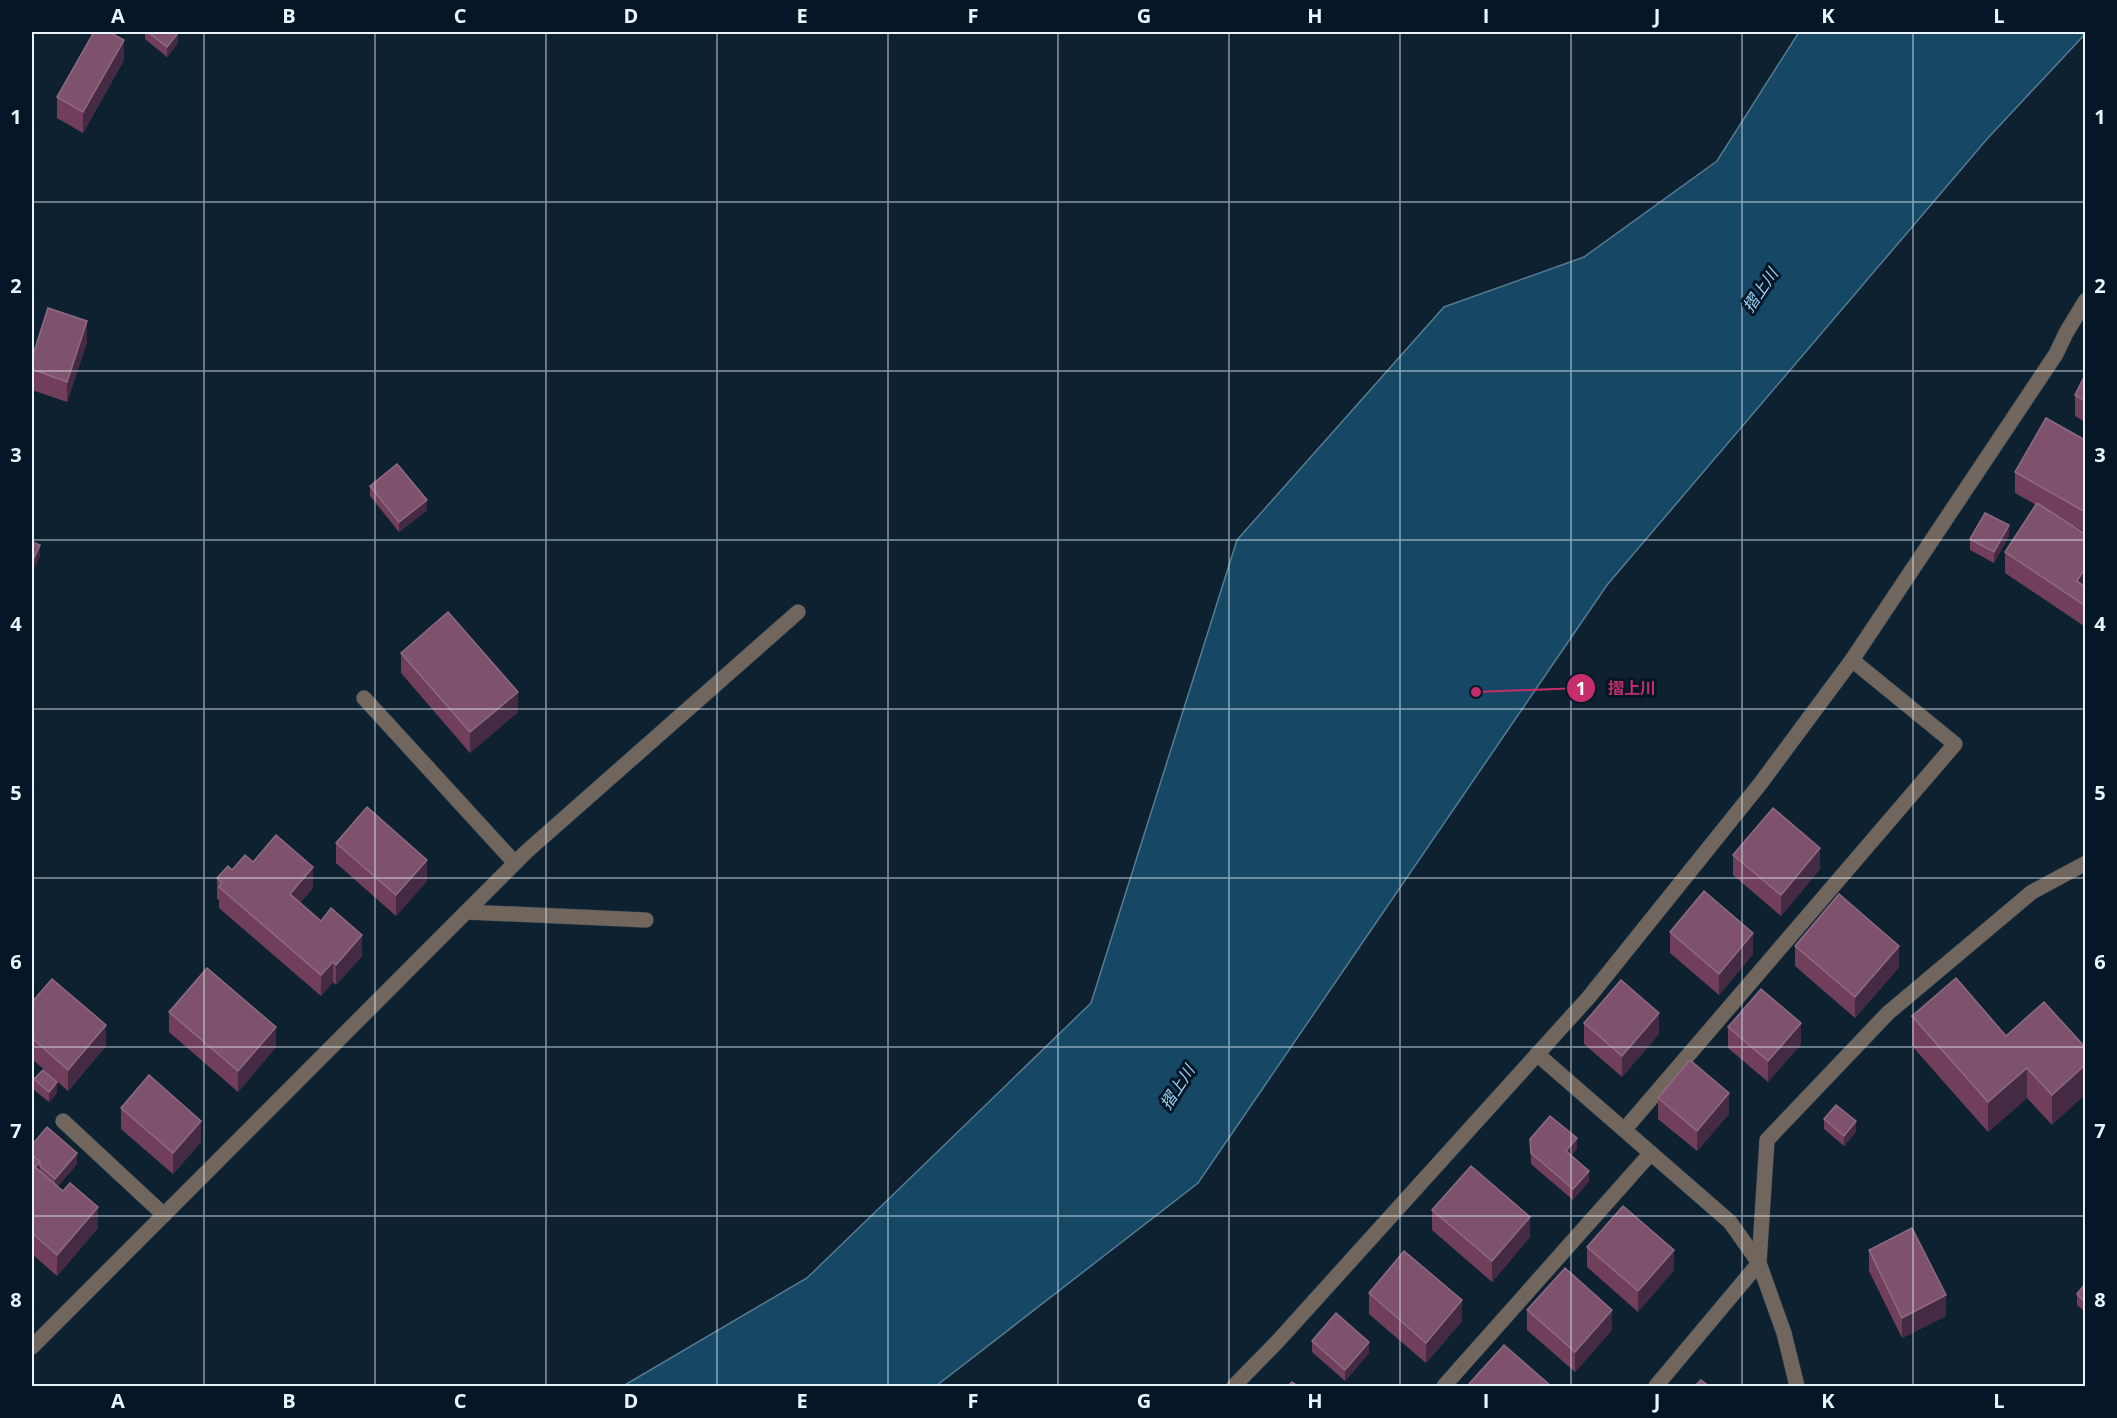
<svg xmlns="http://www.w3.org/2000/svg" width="2117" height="1418" font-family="'Open Sans','Noto Sans JP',sans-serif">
	<rect width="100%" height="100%" fill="#0e2131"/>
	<path fill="#164764" stroke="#567b92" stroke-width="1.5" d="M1799,32L2086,33L1987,139L1607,585L1198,1183L936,1386H623L807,1278L1091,1003L1237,540L1444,307L1584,257L1717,161Z"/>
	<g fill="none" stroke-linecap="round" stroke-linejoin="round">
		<defs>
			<g id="minor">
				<path d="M364,698L515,863"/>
				<path d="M466,912L646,920"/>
				<path d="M1537,1054L1730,1222L1759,1263L1784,1333L1797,1386"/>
				<path d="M63,1121L164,1215"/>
				<path d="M1625,1129L1955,744L1852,660"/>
				<path d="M32,1347L526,852L798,612"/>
				<path d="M1234,1386L1278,1341L1589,997L1760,784L1852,660L2056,354L2066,333L2086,300"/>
				<path d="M1444,1386L1651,1153"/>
				<path d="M1656,1386L1759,1263L1767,1140L1888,1013L2032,892L2086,863"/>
			</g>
		</defs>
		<use href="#minor" stroke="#2d3f4e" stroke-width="16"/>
		<use href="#minor" stroke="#70665e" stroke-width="15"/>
	</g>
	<g fill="#713e5b">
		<path d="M145,32H176L178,43L167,57L145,39Z"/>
		<path d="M124,60L83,133L57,118V97Z"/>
		<path d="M87,342L67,402L32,390V358Z"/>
		<path d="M2085,375V422L2075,416V395Z"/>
		<path d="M2085,440V532L2069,523L2085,534L2084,626L2005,573V552L2036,505L2015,493V472Z"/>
		<path d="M370,486L427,510L399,532L370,496Z"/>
		<path d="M2009,536L1994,563L1970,550V539Z"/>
		<path d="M401,653L518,712L470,753L401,673Z"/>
		<path d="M336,843L427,881L396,916L336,863Z"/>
		<path d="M1733,855L1820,869L1781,916L1733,875Z"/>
		<path d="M253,862L313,888L300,903L362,956L336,985L333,982L321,996L219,908V900L217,899V878L232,870Z"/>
		<path d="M1670,932L1753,954L1719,995L1670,953Z"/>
		<path d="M1795,946L1899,967L1855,1018L1795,966Z"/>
		<path d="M32,1002L106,1046L68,1091L32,1059Z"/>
		<path d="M169,1012L276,1047L238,1092L169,1032Z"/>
		<path d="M1912,1016L2006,1036L2085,1047L2052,1125L2027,1098L1988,1132L1912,1046Z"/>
		<path d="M1584,1023L1659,1034L1622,1077L1584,1044Z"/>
		<path d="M1728,1027L1801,1044L1768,1082L1728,1048Z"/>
		<path d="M34,1079L57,1093L49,1102L34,1090Z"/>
		<path d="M1658,1098L1729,1114L1697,1151L1658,1119Z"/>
		<path d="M121,1108L201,1142L173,1174L121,1129Z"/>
		<path d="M1824,1119L1856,1132L1844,1146L1824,1129Z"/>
		<path d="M1530,1139L1577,1149L1571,1155L1589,1181L1573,1200L1531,1164Z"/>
		<path d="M32,1145L77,1164L57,1187L98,1228L57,1276L32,1254Z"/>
		<path d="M1432,1210L1530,1237L1492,1282L1432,1230Z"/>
		<path d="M1587,1247L1674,1270L1638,1312L1587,1267Z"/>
		<path d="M1869,1250L1946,1316L1902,1338L1869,1271Z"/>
		<path d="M2085,1284V1312L2077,1305V1294Z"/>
		<path d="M1369,1293L1462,1321L1426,1363L1369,1314Z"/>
		<path d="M1527,1310L1612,1330L1575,1372L1527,1330Z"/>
		<path d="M1312,1341L1369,1353L1345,1381L1312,1352Z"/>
	</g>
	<g fill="#442a43">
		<path d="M178,33V43L167,57V47Z"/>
		<path d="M124,40V60L83,133V112Z"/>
		<path d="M87,321V342L67,402V382Z"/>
		<path d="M427,500V510L399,532V522Z"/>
		<path d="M2009,525V536L1994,563V552Z"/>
		<path d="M40,545V556L32,573V562Z"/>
		<path d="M2085,568V589L2077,581Z"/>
		<path d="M2085,602V623L2084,626V605Z"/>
		<path d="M518,692V712L470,753V732Z"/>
		<path d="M1820,848V869L1781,916V895Z"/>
		<path d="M427,860V881L396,916V895Z"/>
		<path d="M313,867V888L290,915V894Z"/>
		<path d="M1753,933V954L1719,995V974Z"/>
		<path d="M362,935V956L336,985V965Z"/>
		<path d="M1899,946V967L1855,1018V997Z"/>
		<path d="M333,962V982L321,996V975Z"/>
		<path d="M1659,1013V1034L1622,1077V1056Z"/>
		<path d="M1801,1023V1044L1768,1082V1061Z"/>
		<path d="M106,1025V1046L68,1091V1070Z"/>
		<path d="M276,1027V1047L238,1092V1071Z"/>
		<path d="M2085,1065V1095L2052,1125V1095Z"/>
		<path d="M2027,1068V1098L1988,1132V1102Z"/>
		<path d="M57,1082V1093L49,1102V1092Z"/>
		<path d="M1729,1093V1114L1697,1151V1131Z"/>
		<path d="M201,1121V1142L173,1174V1153Z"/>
		<path d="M1856,1121V1132L1844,1146V1136Z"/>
		<path d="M1577,1138V1149L1566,1162V1151Z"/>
		<path d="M77,1153V1164L55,1189V1179Z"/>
		<path d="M40,1162V1183L35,1167Z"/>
		<path d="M1589,1171V1181L1573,1200V1189Z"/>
		<path d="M98,1207V1228L57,1276V1255Z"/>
		<path d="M1530,1217V1237L1492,1282V1261Z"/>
		<path d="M1674,1250V1270L1638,1312V1291Z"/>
		<path d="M1946,1295V1316L1902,1338V1318Z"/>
		<path d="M1462,1300V1321L1426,1363V1343Z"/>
		<path d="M1612,1310V1330L1575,1372V1352Z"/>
		<path d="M1369,1342V1353L1345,1381V1370Z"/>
	</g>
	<g fill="#7e516d" stroke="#8f6b83" stroke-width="1.5">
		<path d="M94,32H109L124,40L83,112L57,97Z"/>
		<path d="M148,32H176L178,33L167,47Z"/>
		<path d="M48,308L87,321L67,382L32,369V358Z"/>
		<path d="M2085,375V401L2075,395Z"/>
		<path d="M2046,418L2085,440V512L2015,472Z"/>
		<path d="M397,464L427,500L399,522L370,486Z"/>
		<path d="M2037,503L2085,534V568L2077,581L2085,587V602L2084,605L2005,552Z"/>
		<path d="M1985,513L2009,525L1994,552L1970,539Z"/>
		<path d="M32,542L40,545L32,562Z"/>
		<path d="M448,612L518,692L470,732L401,653Z"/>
		<path d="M367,807L427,860L396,895L336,843Z"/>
		<path d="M1773,808L1820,848L1781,895L1733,855Z"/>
		<path d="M276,835L313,867L290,894L321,921L331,908L362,935L336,965L333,962L321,975L219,887L222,883L217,878L228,866L232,870L245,855L253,862Z"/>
		<path d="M1704,891L1753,933L1719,974L1670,932Z"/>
		<path d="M1839,894L1899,946L1855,997L1795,946Z"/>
		<path d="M207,968L276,1027L238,1071L169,1012Z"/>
		<path d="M1956,978L2006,1036L2044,1002L2085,1047V1065L2052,1095L2027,1068L1988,1102L1912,1016Z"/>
		<path d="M52,979L106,1025L68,1070L32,1038V1002Z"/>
		<path d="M1621,980L1659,1013L1622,1056L1584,1023Z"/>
		<path d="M1761,989L1801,1023L1768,1061L1728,1027Z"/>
		<path d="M1690,1060L1729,1093L1697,1131L1658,1098Z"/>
		<path d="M43,1070L57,1082L49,1092L34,1079Z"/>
		<path d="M149,1075L201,1121L173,1153L121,1108Z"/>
		<path d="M1836,1105L1856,1121L1844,1136L1824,1119Z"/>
		<path d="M1550,1116L1577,1138L1566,1151L1589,1171L1573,1189L1531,1153L1530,1139Z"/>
		<path d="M47,1127L77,1153L55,1179L40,1166V1162L32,1155V1145Z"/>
		<path d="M32,1155L40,1162L35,1167L63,1191L70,1183L98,1207L57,1255L32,1233Z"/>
		<path d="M1471,1166L1530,1217L1492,1261L1432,1210Z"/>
		<path d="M1623,1206L1674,1250L1638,1291L1587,1247Z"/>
		<path d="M1912,1228L1946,1295L1902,1318L1869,1250Z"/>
		<path d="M1404,1251L1462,1300L1426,1343L1369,1293Z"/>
		<path d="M1565,1268L1612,1310L1575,1352L1527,1310Z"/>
		<path d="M2085,1284V1302L2077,1294Z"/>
		<path d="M1336,1313L1369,1342L1345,1370L1312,1341Z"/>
		<path d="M1504,1345L1551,1386H1469L1468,1385Z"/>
		<path d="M1701,1380L1709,1386H1695Z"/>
		<path d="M1292,1382L1298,1386H1288Z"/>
	</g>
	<path fill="none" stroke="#eaf4fd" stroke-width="1.5" stroke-opacity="0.55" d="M204,32V1386M375,32V1386M546,32V1386M717,32V1386M888,32V1386M1058,32V1386M1229,32V1386M1400,32V1386M1571,32V1386M1742,32V1386M1913,32V1386M32,202H2086M32,371H2086M32,540H2086M32,709H2086M32,878H2086M32,1047H2086M32,1216H2086"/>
	<g text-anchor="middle" stroke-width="6" stroke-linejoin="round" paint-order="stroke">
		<g font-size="16" font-style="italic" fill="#a4d7f9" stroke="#051727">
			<text transform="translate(1760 290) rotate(-56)" y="6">摺上川</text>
			<text transform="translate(1177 1087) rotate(-57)" y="6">摺上川</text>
		</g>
	</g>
	<path fill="none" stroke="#c62e6b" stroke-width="2" d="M1476 692L1581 688"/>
	<g fill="#c62e6b" stroke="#051727" stroke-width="2">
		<circle cx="1476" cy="692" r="6"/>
		<circle cx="1581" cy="688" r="15"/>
	</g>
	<g font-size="18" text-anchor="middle" font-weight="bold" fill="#fff">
		<text x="1581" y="695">1</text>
	</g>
	<g font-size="16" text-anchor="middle" font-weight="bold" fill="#c62e6b" stroke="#051727" stroke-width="6" stroke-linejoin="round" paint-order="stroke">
		<text x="1632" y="694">摺上川</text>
	</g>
	<rect width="2117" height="1418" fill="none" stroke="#051727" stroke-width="66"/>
	<rect x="33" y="33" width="2051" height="1352" fill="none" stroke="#eaf4fd" stroke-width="2"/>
	<g font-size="20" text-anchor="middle" font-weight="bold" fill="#eaf4fd">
		<text x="118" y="23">A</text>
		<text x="289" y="23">B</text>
		<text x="460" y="23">C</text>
		<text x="631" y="23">D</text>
		<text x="802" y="23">E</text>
		<text x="973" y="23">F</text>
		<text x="1144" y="23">G</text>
		<text x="1315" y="23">H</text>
		<text x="1486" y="23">I</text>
		<text x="1657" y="23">J</text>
		<text x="1828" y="23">K</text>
		<text x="1999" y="23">L</text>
		<text x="16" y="124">1</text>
		<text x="2100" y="124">1</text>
		<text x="16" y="293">2</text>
		<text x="2100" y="293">2</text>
		<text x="16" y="462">3</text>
		<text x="2100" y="462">3</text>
		<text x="16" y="631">4</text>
		<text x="2100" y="631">4</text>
		<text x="16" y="800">5</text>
		<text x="2100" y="800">5</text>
		<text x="16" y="969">6</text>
		<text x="2100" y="969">6</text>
		<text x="16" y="1138">7</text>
		<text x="2100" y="1138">7</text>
		<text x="16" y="1307">8</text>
		<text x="2100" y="1307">8</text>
		<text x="118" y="1408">A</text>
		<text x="289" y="1408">B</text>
		<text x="460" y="1408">C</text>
		<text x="631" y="1408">D</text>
		<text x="802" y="1408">E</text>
		<text x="973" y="1408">F</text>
		<text x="1144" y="1408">G</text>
		<text x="1315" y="1408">H</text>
		<text x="1486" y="1408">I</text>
		<text x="1657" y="1408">J</text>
		<text x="1828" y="1408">K</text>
		<text x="1999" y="1408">L</text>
	</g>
</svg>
